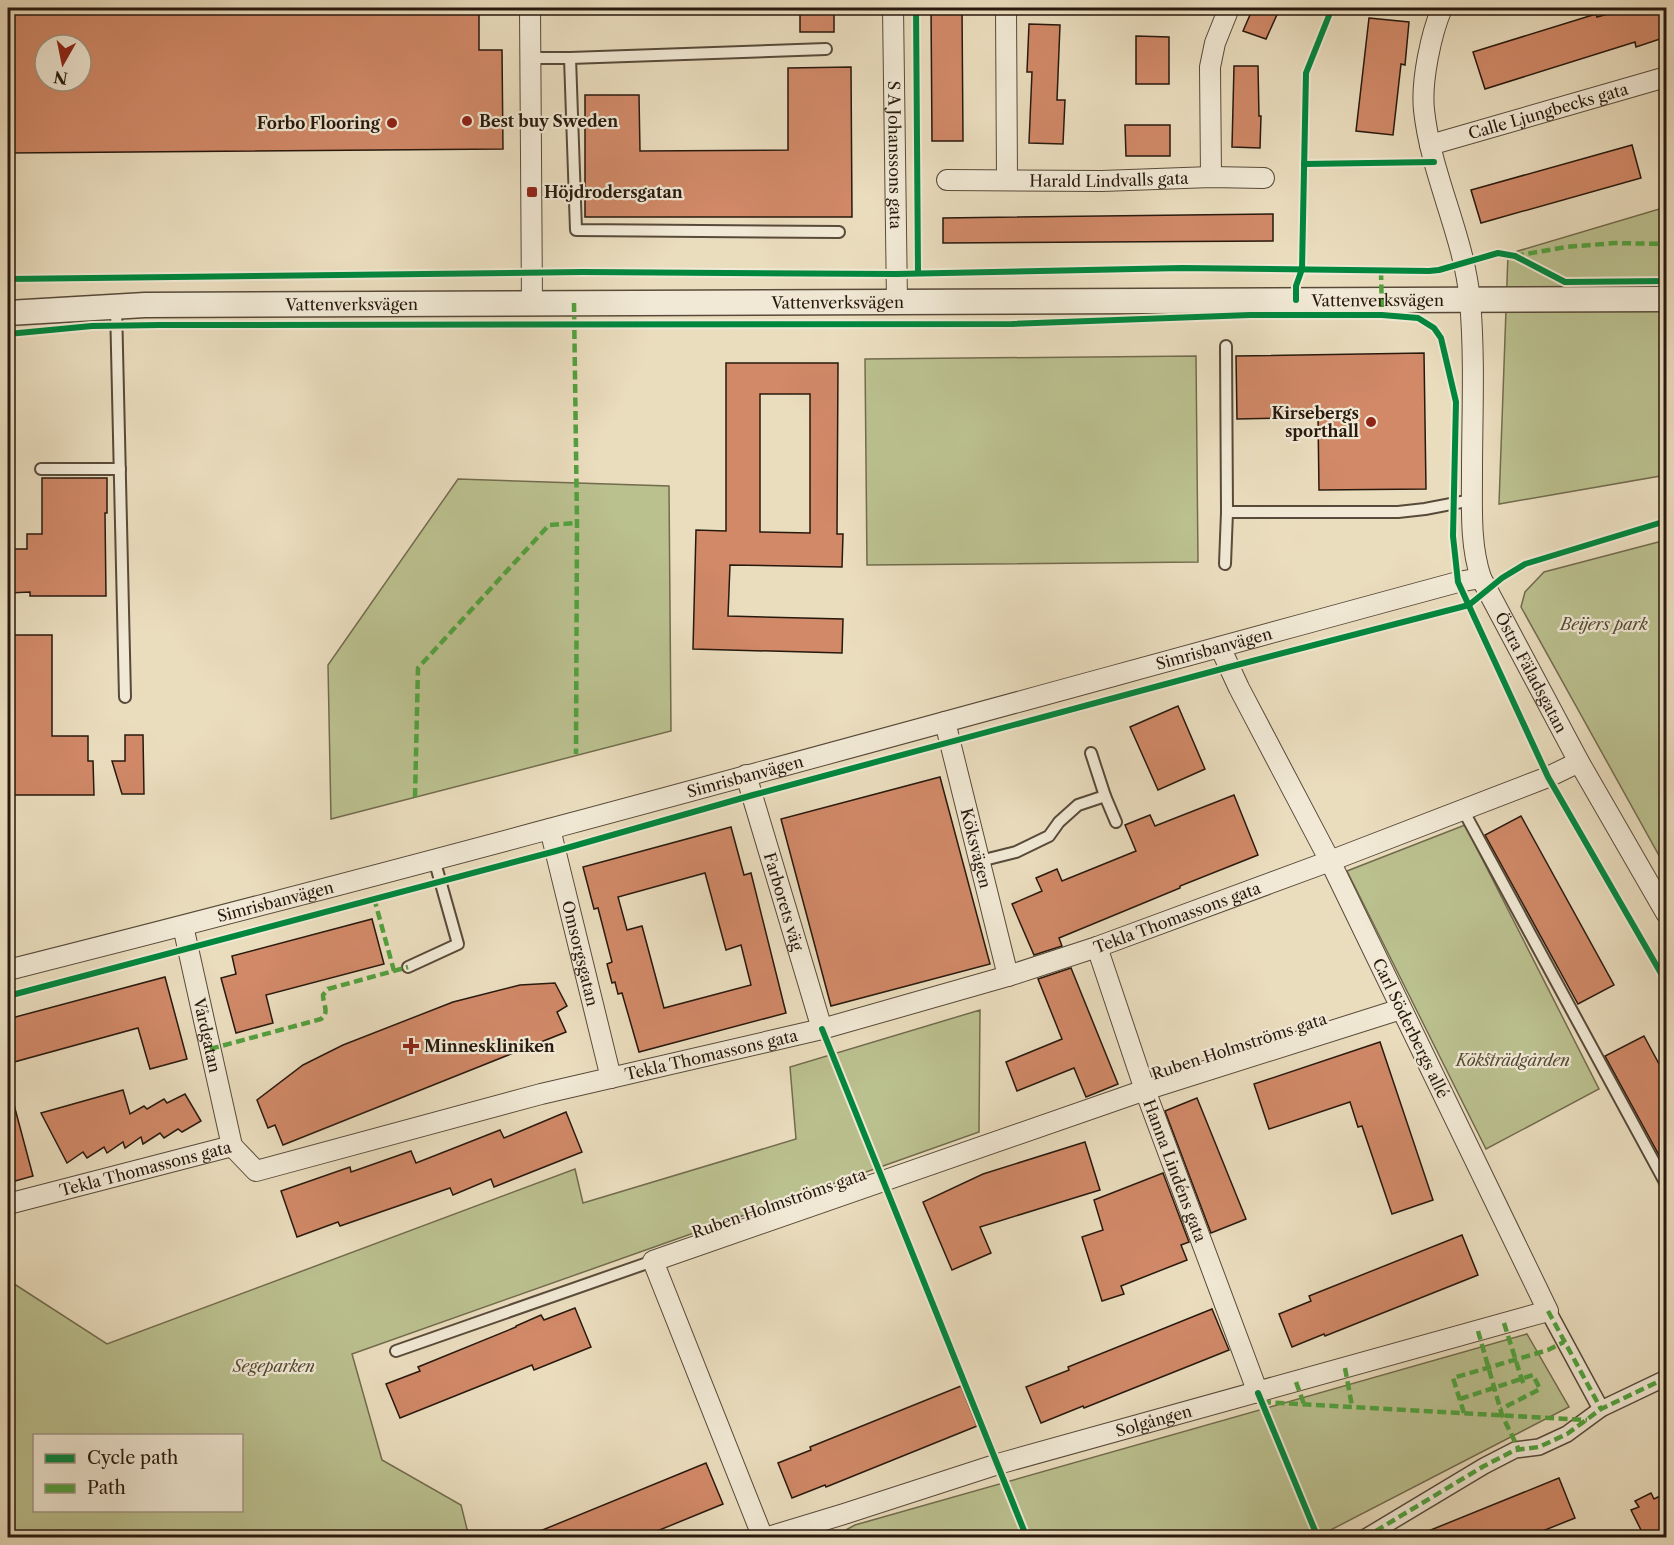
<svg xmlns="http://www.w3.org/2000/svg" width="1674" height="1545" font-family="'Libre Caslon Text',serif">
	<rect width="100%" height="100%" fill="#eaddbe"/>
	<filter id="stains"><feTurbulence type="fractalNoise" baseFrequency=".00333" numOctaves="4"/><feColorMatrix values="0 0 0 0 .2 0 0 0 0 .09 0 0 0 0 .02 0 0 0 .5 -.17"/></filter>
	<radialGradient id="worn" r=".72"><stop offset=".6" stop-color="#630" stop-opacity="0"/><stop offset="1" stop-color="#630" stop-opacity=".3"/></radialGradient>
	<g fill="#bbc08f" stroke="#726c4e" stroke-width="1.5" fill-rule="evenodd">
		<path d="M1666,207V475L1499,504L1508,254Z"/>
		<path d="M1196,356L1198,562L867,565L865,359Z"/>
		<path d="M458,479L669,486L671,731L331,819L328,665Z"/>
		<path d="M1666,540V868L1521,607L1525,592L1544,572Z"/>
		<path d="M1465,825L1599,1089L1486,1149L1347,871Z"/>
		<path d="M980,1010L979,1132L352,1354L382,1460L461,1505L469,1537H8V1280L107,1344L575,1169L583,1203L796,1139L790,1067ZM34,1436H242V1510H34Z"/>
		<path d="M1527,1334L1569,1407L1317,1537H833L855,1525Z"/>
	</g>
	<g fill="#d18968" stroke="#28190e" stroke-width="1.5" fill-rule="evenodd">
		<path d="M8,8H479V50H502L503,149L8,153ZM45,45H81V81H45Z"/>
		<rect x="800" y="8" width="34" height="24"/>
		<path d="M931,8H962L963,141H932Z"/>
		<path d="M1253,8H1280L1266,39L1243,31Z"/>
		<path d="M1629,8H1666V37L1636,47L1635,42L1485,89L1473,52L1596,14L1597,17Z"/>
		<path d="M1369,18L1409,22L1405,65L1401,64L1393,135L1356,131Z"/>
		<path d="M1029,24L1060,25L1057,100H1065L1063,144L1029,143L1032,72H1027Z"/>
		<path d="M1136,36L1169,37V84H1136Z"/>
		<path d="M1234,66H1258L1259,116H1261L1260,148L1232,147Z"/>
		<path d="M851,67L852,217H585V95H639L640,151L788,150V68Z"/>
		<path d="M1125,125H1170V156H1126Z"/>
		<path d="M1632,145L1641,178L1481,223L1471,190Z"/>
		<path d="M1273,214V241L943,243V218Z"/>
		<path d="M1424,353L1426,489L1319,490L1318,417L1237,419L1236,356Z"/>
		<path d="M726,363H838L837,534H843L842,567L730,565L728,616L843,619L842,653L693,649L696,530L726,531ZM760,394H810V533L760,532Z"/>
		<path d="M42,478H107V513H105L106,596H30V592L8,593V549H27V534H42Z"/>
		<path d="M8,635H52V736H88V761H93L94,795H8Z"/>
		<path d="M1178,706L1205,769L1158,790L1130,727Z"/>
		<path d="M125,735H143L144,794H122L112,761H125Z"/>
		<path d="M940,777L990,964L831,1006L781,819Z"/>
		<path d="M1234,795L1258,855L1180,886V888L1059,938L1062,946L1034,955L1012,904L1042,891L1036,878L1057,869L1062,881L1136,851L1125,825L1150,815L1155,826Z"/>
		<path d="M1521,816L1614,985L1578,1004L1485,835Z"/>
		<path d="M731,827L744,875L751,873L786,1013L639,1052L622,993L618,994L615,982L612,983L607,964L612,962L598,908L594,909L583,867ZM705,873L726,950L741,945L751,985L664,1008L642,926L627,930L618,897Z"/>
		<path d="M372,919L384,964L266,995L273,1023L236,1033L221,978L236,974L232,956Z"/>
		<path d="M1071,968L1118,1084L1086,1097L1074,1068L1017,1091L1006,1062L1062,1039L1038,979Z"/>
		<path d="M165,977L187,1059L150,1069L138,1028L14,1062L8,1050V1019Z"/>
		<path d="M555,983L567,1006L557,1012L566,1032L283,1145L275,1125L268,1128L257,1100L303,1065L343,1045L453,1002L520,985Z"/>
		<path d="M1644,1036L1666,1077V1168L1605,1056Z"/>
		<path d="M1380,1042L1433,1200L1392,1214L1362,1126L1358,1127L1350,1102L1269,1129L1254,1084Z"/>
		<path d="M123,1090L130,1114L144,1106L147,1109L164,1099L167,1103L185,1094L201,1121L182,1132L178,1129L164,1138L160,1133L143,1144L141,1137L125,1148L123,1142L107,1153L104,1147L87,1158L83,1152L67,1163L41,1113Z"/>
		<path d="M1197,1098L1246,1219L1211,1233L1165,1111Z"/>
		<path d="M13,1101L33,1176L8,1183V1102Z"/>
		<path d="M566,1112L582,1152L494,1187L491,1179L453,1195L450,1188L340,1226L338,1222L297,1237L281,1191L350,1167L351,1172L411,1151L416,1163L500,1130L504,1138Z"/>
		<path d="M1085,1142L1100,1190L980,1227L991,1253L952,1270L923,1202L983,1174Z"/>
		<path d="M1163,1173L1189,1242L1181,1245L1187,1260L1121,1286L1124,1294L1102,1301L1082,1237L1103,1230L1094,1200Z"/>
		<path d="M1462,1235L1478,1275L1325,1336L1324,1334L1292,1347L1279,1314L1311,1301L1309,1296Z"/>
		<path d="M575,1308L591,1347L534,1370L532,1365L400,1418L386,1384L420,1371L418,1367L516,1327V1326L541,1315L544,1320Z"/>
		<path d="M1212,1309L1229,1350L1084,1408L1083,1406L1041,1423L1026,1387L1069,1370L1068,1367Z"/>
		<path d="M961,1386L977,1426L826,1487L825,1485L792,1498L778,1463L811,1450L810,1447Z"/>
		<path d="M706,1463L723,1504L640,1538H523Z"/>
		<path d="M1559,1478L1575,1518L1525,1538H1411Z"/>
		<path d="M1651,1493L1654,1499L1660,1496L1666,1509V1538H1645L1631,1510L1639,1507L1635,1501Z"/>
	</g>
	<g fill="none" stroke-linecap="round" stroke-linejoin="round">
		<defs>
			<g id="service">
				<path d="M530,58H570L826,49"/>
				<path d="M570,58L576,230L839,232"/>
				<path d="M116,306L125,697"/>
				<path d="M41,469H120"/>
				<path d="M1227,512H1398L1425,509L1472,500"/>
				<path d="M1225,564L1227,512L1226,346"/>
				<path d="M1091,753L1105,796"/>
				<path d="M1463,810L1666,1184"/>
				<path d="M980,861L1016,852L1049,836L1059,822L1078,805L1105,796L1116,822"/>
				<path d="M408,967L458,944L434,859"/>
				<path d="M396,1351L653,1261"/>
			</g>
			<g id="pedestrian">
				<path d="M1548,1311L1601,1409"/>
				<path d="M1364,1538L1484,1466L1515,1450L1539,1447L1567,1434L1601,1409L1666,1378"/>
			</g>
			<g id="minor">
				<path d="M530,8L532,304"/>
				<path id="s1" d="M893,8L897,302"/>
				<path d="M1006,8L1007,180"/>
				<path id="s2" d="M1442,8C1431,34 1421,81 1424,110C1431,176 1464,235 1470,301C1475,358 1472,417 1472,474C1472,509 1470,545 1481,578L1579,762L1666,913"/>
				<path id="s3" d="M1430,145L1666,77"/>
				<path d="M1211,177L1210,67L1215,43L1229,8"/>
				<path id="s4" d="M947,180L1102,181L1211,177L1264,178"/>
				<path id="s5" d="M945,722L1008,976"/>
				<path id="s6" d="M746,775L822,1029"/>
				<path id="s7" d="M550,829L611,1078"/>
				<path id="s8" d="M183,926L232,1146"/>
				<path id="s9" d="M1097,947L1145,1090L1258,1393"/>
				<path id="s10" d="M8,970C493,848 975,713 1458,582L1481,578"/>
				<path id="s11" d="M8,1204L232,1146L256,1171L541,1094L822,1029L1008,976L1097,947L1330,861L1548,777L1579,762"/>
				<path d="M763,1538L653,1261L1145,1090L1401,1009"/>
				<path id="s12" d="M765,1538L844,1514L998,1464L1548,1311L1330,861L1239,688L1220,647"/>
			</g>
			<g id="tertiary">
				<path id="s13" d="M8,313L145,305L1666,299"/>
			</g>
		</defs>
		<use href="#service" stroke="#584a3a" stroke-width="14"/>
		<use href="#pedestrian" stroke="#584a3a" stroke-width="18"/>
		<use href="#minor" stroke="#584a3a" stroke-width="22"/>
		<use href="#tertiary" stroke="#584a3a" stroke-width="27"/>
		<use href="#service" stroke="#f1e9d5" stroke-width="10"/>
		<use href="#pedestrian" stroke="#f1e9d5" stroke-width="15"/>
		<use href="#minor" stroke="#f1e9d5" stroke-width="20"/>
		<use href="#tertiary" stroke="#f1e9d5" stroke-width="24"/>
		<g stroke="#51a13e" stroke-width="4.5" stroke-dasharray="9 4.5" stroke-linecap="butt">
			<path d="M1515,256L1566,247L1615,243L1666,244"/>
			<path d="M1381,271L1382,315"/>
			<path d="M574,303L577,523L576,754"/>
			<path d="M415,797L418,668L549,525L577,523"/>
			<path d="M374,898L394,971"/>
			<path d="M210,1049L321,1019C330,1012 323,1005 323,995L328,989L408,967"/>
			<path d="M1548,1311L1601,1409"/>
			<path d="M1504,1323L1522,1380L1525,1386"/>
			<path d="M1478,1331L1502,1415L1519,1450"/>
			<path d="M1345,1368L1352,1406"/>
			<path d="M1296,1382L1304,1404"/>
			<path d="M1460,1399L1533,1375L1540,1389L1501,1409"/>
			<path d="M1262,1402L1587,1420"/>
			<path d="M1464,1413L1453,1378L1548,1350L1564,1342"/>
			<path d="M1364,1538L1484,1466L1515,1450L1539,1447L1567,1434L1601,1409L1666,1378"/>
		</g>
		<defs>
			<g id="cycleway">
				<path d="M916,8L918,272"/>
				<path d="M1304,164L1434,162"/>
				<path d="M8,279L582,272L896,274L1182,268L1429,271L1439,270L1498,253L1515,256L1565,282L1666,281"/>
				<path d="M1296,300V286L1302,269L1306,73L1332,8"/>
				<path d="M8,334L92,326L160,325L1012,324L1250,315H1382L1418,318L1434,328L1441,338L1456,402L1453,536L1458,582L1548,777L1666,982"/>
				<path d="M8,996L556,851L753,795L1229,667L1469,605L1502,578L1525,564L1666,521"/>
				<path d="M822,1029L1027,1538"/>
				<path d="M1258,1393L1318,1538"/>
			</g>
		</defs>
		<use href="#cycleway" stroke="#f1e9d5" stroke-width="10"/>
		<use href="#cycleway" stroke="#00873e" stroke-width="6"/>
	</g>
	<g fill="#8f2418" stroke="#f1e9d5" stroke-width="2">
		<circle cx="467" cy="121" r="6"/>
		<circle cx="392" cy="123" r="6"/>
		<rect x="526" y="186" width="12" height="12" rx="3"/>
		<circle cx="1371" cy="422" r="6"/>
		<path d="M408 1037h6v6h6v6h-6v6h-6v-6h-6v-6h6z"/>
	</g>
	<g text-anchor="middle" stroke-width="4.5" stroke-linejoin="round" paint-order="stroke">
		<g font-size="16" fill="#28190e" stroke="#f1e9d5">
			<text dy="6" stroke="none"><textPath href="#s3" startOffset="123">Calle Ljungbecks gata</textPath></text>
			<text dy="6" stroke="none"><textPath href="#s1" startOffset="147">S A Johanssons gata</textPath></text>
			<text dy="6" stroke="none"><textPath href="#s4" startOffset="162">Harald Lindvalls gata</textPath></text>
			<text dy="6" stroke="none"><textPath href="#s13" startOffset="1370">Vattenverksvägen</textPath></text>
			<text dy="6" stroke="none"><textPath href="#s13" startOffset="830">Vattenverksvägen</textPath></text>
			<text dy="6" stroke="none"><textPath href="#s13" startOffset="344">Vattenverksvägen</textPath></text>
			<text dy="6" stroke="none"><textPath href="#s10" startOffset="1248">Simrisbanvägen</textPath></text>
			<text dy="6" stroke="none"><textPath href="#s2" startOffset="686">Östra Fäladsgatan</textPath></text>
			<text dy="6" stroke="none"><textPath href="#s10" startOffset="762">Simrisbanvägen</textPath></text>
			<text dy="6" stroke="none"><textPath href="#s5" startOffset="130">Köksvägen</textPath></text>
			<text dy="6" stroke="none"><textPath href="#s10" startOffset="276">Simrisbanvägen</textPath></text>
			<text dy="6" stroke="none"><textPath href="#s6" startOffset="132">Farborets väg</textPath></text>
			<text dy="6" stroke="none"><textPath href="#s11" startOffset="1222">Tekla Thomassons gata</textPath></text>
			<text dy="6" stroke="none"><textPath href="#s7" startOffset="128">Omsorgsgatan</textPath></text>
			<text transform="translate(1411 1028) rotate(64)" y="6">Carl Söderbergs allé</text>
			<text dy="6" stroke="none"><textPath href="#s8" startOffset="112">Vårdgatan</textPath></text>
			<text transform="translate(1239 1046) rotate(-18)" y="6">Ruben Holmströms gata</text>
			<text dy="6" stroke="none"><textPath href="#s11" startOffset="736">Tekla Thomassons gata</textPath></text>
			<text dy="6" stroke="none"><textPath href="#s9" startOffset="237">Hanna Lindéns gata</textPath></text>
			<text dy="6" stroke="none"><textPath href="#s11" startOffset="142">Tekla Thomassons gata</textPath></text>
			<text transform="translate(779 1203) rotate(-19)" y="6">Ruben Holmströms gata</text>
			<text dy="6" stroke="none"><textPath href="#s12" startOffset="406">Solgången</textPath></text>
		</g>
		<g font-size="16" font-weight="bold" fill="#28190e" stroke="#f1e9d5" text-anchor="start">
			<text x="479" y="127">Best buy Sweden</text>
			<text x="380" y="129" text-anchor="end">Forbo Flooring</text>
			<text x="544" y="198">Höjdrodersgatan</text>
			<text x="1359" y="419" text-anchor="end">Kirsebergs<tspan x="1359" dy="18">sporthall</tspan></text>
			<text x="424" y="1052">Minneskliniken</text>
		</g>
		<g font-size="16" font-style="italic" fill="#544b35" stroke="#f1e9d5">
			<text x="1604" y="630">Beijers park</text>
			<text x="1513" y="1066">Köksträdgården</text>
			<text x="274" y="1372">Segeparken</text>
		</g>
	</g>
	<rect width="1674" height="1545" fill="none" stroke="#eaddbe" stroke-width="30"/>
	<rect x="9" y="9" width="1656" height="1527" fill="none" stroke="#28190e" stroke-width="3"/>
	<rect x="15" y="15" width="1644" height="1515" fill="none" stroke="#28190e" stroke-width="1.5"/>
	<rect x="33" y="1434" width="210" height="78" fill="#f1e9d5" stroke="#a19685" stroke-width="1.5"/>
	<rect x="45" y="1454" width="30" height="9" fill="#00873e" stroke="#a19685" stroke-width="1.5"/>
	<text x="87" y="1464" font-size="18" fill="#28190e">Cycle path</text>
	<rect x="45" y="1484" width="30" height="9" fill="#51a13e" stroke="#a19685" stroke-width="1.5"/>
	<text x="87" y="1494" font-size="18" fill="#28190e">Path</text>
	<g transform="translate(63 63) rotate(189)"><circle r="28" fill="#f1e9d5" stroke="#a19685" stroke-width="1.5"/>
	<path d="M0-4.5L10 22L0 15L-10 22Z" fill="#8f2418"/>
	<text y="-9" font-size="16" font-weight="bold" text-anchor="middle" fill="#28190e">N</text>
	</g>
	<rect width="100%" height="100%" filter="url(#stains)"/>
	<rect width="100%" height="100%" fill="url(#worn)"/>
</svg>
